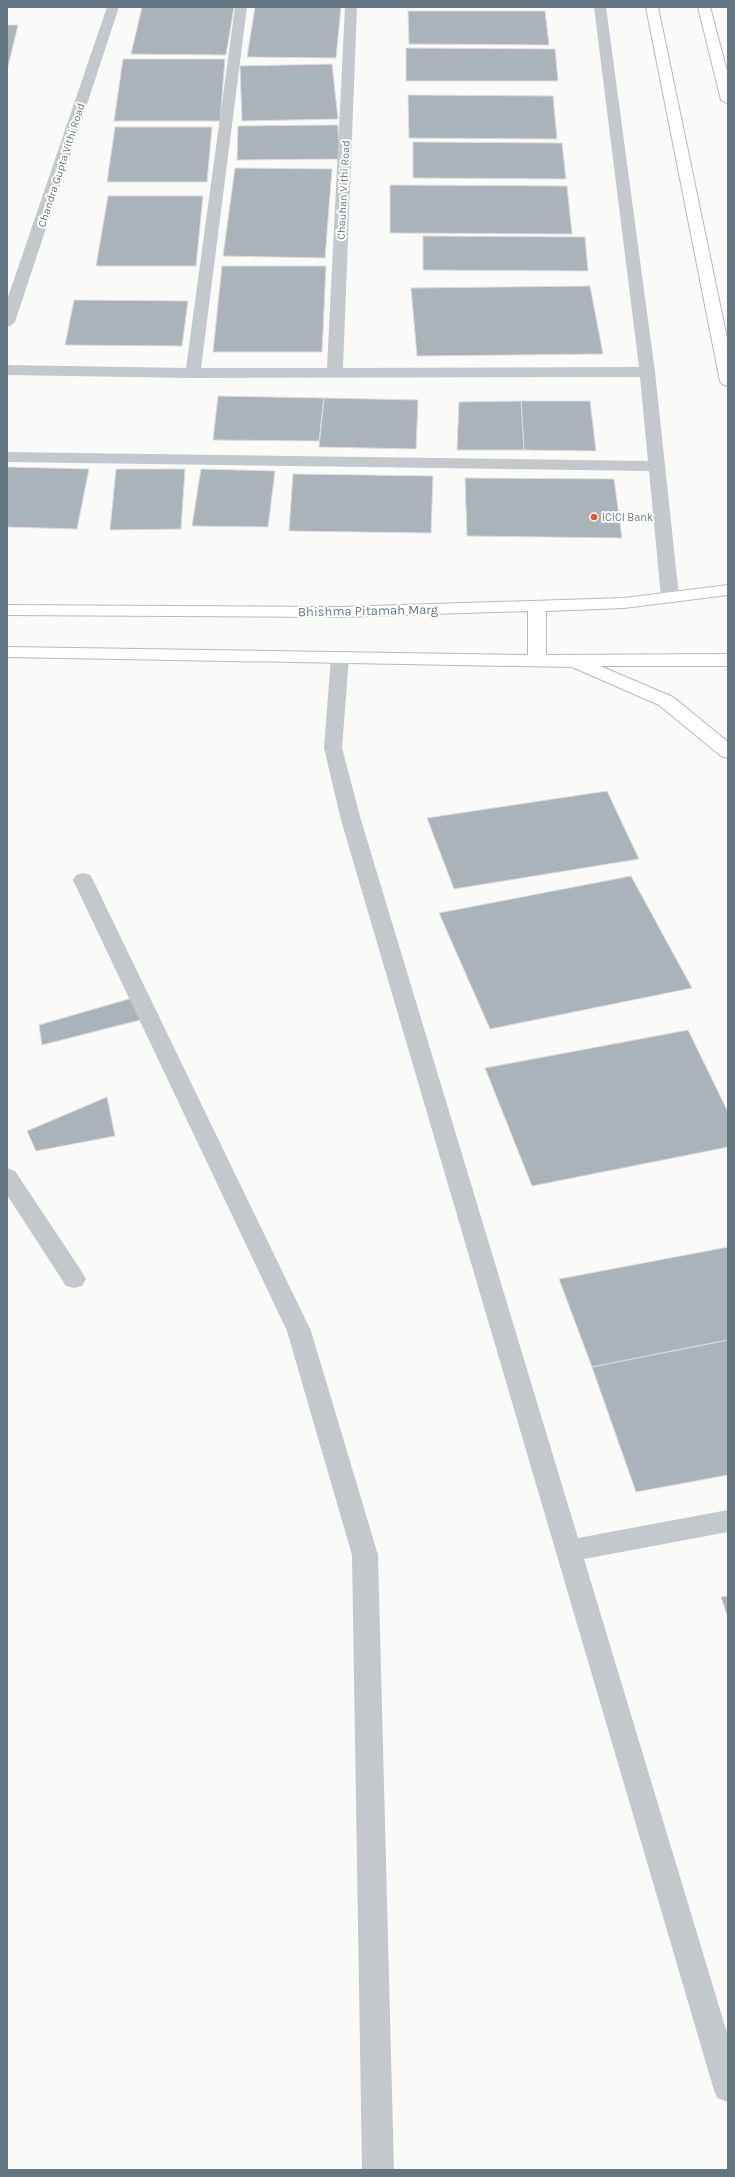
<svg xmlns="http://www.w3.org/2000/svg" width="735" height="2177" font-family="Karla,sans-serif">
	<rect width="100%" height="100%" fill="#fafaf8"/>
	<g fill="#aab3b9" stroke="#dcdcda">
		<path d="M142,7H234L226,55L131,54Z"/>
		<path d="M255,7H341L336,58L247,57Z"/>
		<path d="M408,11H545L549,45L409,44Z"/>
		<path d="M7,25H18L7,71Z"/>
		<path d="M406,48L555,49L558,81H406Z"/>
		<path d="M123,59H225L220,121H114Z"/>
		<path d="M332,64L338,119L242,121L240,66Z"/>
		<path d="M408,95L553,96L557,139L409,138Z"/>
		<path d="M338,125L339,159L237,160L238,126Z"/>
		<path d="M115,127H212L207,182H107Z"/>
		<path d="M413,142L562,143L566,179L413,178Z"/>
		<path d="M235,168L332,169L325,258L223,256Z"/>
		<path d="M390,185L567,186L572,234L390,233Z"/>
		<path d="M108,196H203L196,266H96Z"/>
		<path d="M423,236L585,237L588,271L423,270Z"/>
		<path d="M222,266H326L322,352H213Z"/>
		<path d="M590,286L603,354L417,356L411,288Z"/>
		<path d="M74,300L188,301L182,346L65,345Z"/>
		<path d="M218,396L324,398L319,441L213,440Z"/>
		<path d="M324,398L418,400L416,449L319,447Z"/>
		<path d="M521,401H590L596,451L524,450Z"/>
		<path d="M521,401L524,450H457L459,402Z"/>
		<path d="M7,467L89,469L77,529L7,527Z"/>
		<path d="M116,469H185L181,529L110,530Z"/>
		<path d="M201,469L275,471L268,527L192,526Z"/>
		<path d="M293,474L433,476L431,533L289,531Z"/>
		<path d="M465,478L614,479L622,538L467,536Z"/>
		<path d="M607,791L639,859L454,889L427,818Z"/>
		<path d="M631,876L692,988L490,1029L439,913Z"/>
		<path d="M139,996L144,1019L42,1045L39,1025Z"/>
		<path d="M688,1030L728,1112V1147L532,1186L485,1068Z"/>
		<path d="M107,1097L115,1136L36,1151L27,1131Z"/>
		<path d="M728,1247V1340L592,1367L559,1279Z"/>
		<path d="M728,1340V1475L636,1492L592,1367Z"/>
		<path d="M728,1596V1618L721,1597Z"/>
	</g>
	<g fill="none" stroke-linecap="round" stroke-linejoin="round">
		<defs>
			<g id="major">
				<path d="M646,7H658L728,343V386L722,384L720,381Z"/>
				<path d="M698,7H710L728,75V104L721,100Z"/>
				<path d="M728,585V595L624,608L546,611V655L728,654V666H600L673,697L728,742V758L721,756L659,705L572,667L7,657V647L528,655V611L340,617L7,615V605L340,607L624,598Z"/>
			</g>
		</defs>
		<use href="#major" stroke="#b5babe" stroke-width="2"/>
		<g fill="#c3c8cc" fill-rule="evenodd">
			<path d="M107,7H119L15,322L12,325L7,327V300Z"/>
			<path d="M235,7H247L201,368H327L345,7H357L343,368L639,367L594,7H606L655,372L679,597L676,601L670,602L664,601L661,597L649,471L7,462V452L648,461L640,377L193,378L7,375V365L186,368Z"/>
			<path d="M340,652L346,653L349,657L342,748L361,820L578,1538L728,1510V1532L584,1559L728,2036V2102L717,2098L713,2087L341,820L324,748L331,657L334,653Z"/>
			<path d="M83,873L90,875L93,880L311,1331L378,1555L394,2170H362L352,1555L287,1331L73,880L76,875Z"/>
			<path d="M7,1168L15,1171L82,1272L86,1279L82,1286L74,1288L66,1286L7,1195Z"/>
		</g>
		<use href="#major" fill="#fff" fill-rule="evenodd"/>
	</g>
	<circle fill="#e4572e" stroke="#fff" stroke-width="1.5" cx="594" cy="517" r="4"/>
	<g text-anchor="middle" stroke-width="4" stroke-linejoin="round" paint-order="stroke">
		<g font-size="11" fill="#657683" stroke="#fff">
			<text transform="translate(61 165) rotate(-72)" y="4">Chandra Gupta Vithi Road</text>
			<text transform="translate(343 190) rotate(-87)" y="4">Chauhan Vithi Road</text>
		</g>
		<g font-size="11" fill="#657683" stroke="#fff" text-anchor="start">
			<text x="602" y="521">ICICI Bank</text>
		</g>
		<g font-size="13" fill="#657683" stroke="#fff">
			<text transform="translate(368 610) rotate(-1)" y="5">Bhishma Pitamah Marg</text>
		</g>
	</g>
	<rect width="735" height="2177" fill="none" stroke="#657683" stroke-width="16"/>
</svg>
